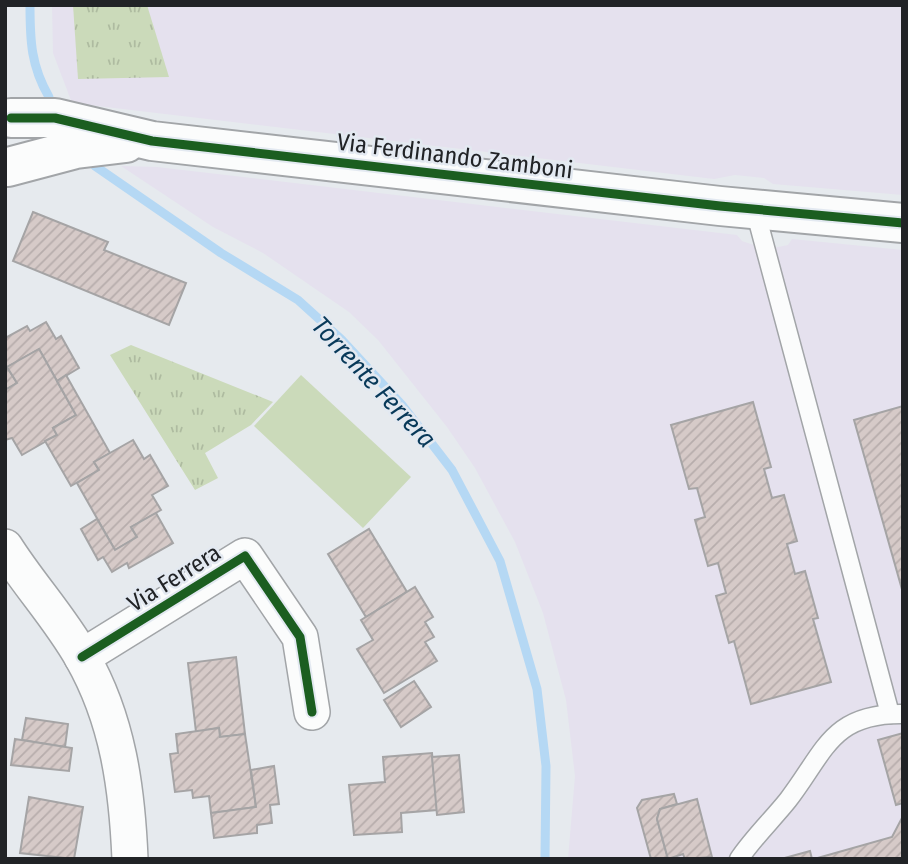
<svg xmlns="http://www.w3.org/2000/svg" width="908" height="864" font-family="'Fira Sans Condensed',sans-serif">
	<defs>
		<pattern id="park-tufts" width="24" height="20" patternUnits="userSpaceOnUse" patternTransform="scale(1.75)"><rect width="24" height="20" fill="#cbdaba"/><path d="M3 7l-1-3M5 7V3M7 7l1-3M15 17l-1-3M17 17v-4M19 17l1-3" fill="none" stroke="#aebba0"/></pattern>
		<pattern id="building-hatch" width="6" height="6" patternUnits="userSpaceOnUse" patternTransform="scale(1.75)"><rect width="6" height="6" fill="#d6cac8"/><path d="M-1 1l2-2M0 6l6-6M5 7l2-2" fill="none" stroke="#b7adac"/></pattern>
	</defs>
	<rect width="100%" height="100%" fill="#e6eaee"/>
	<g fill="#e5e1ee">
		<path d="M52,5H903V195L773,184L764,178L735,175L714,179L72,103L53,53Z"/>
		<path d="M121,166L157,167L737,235L742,241L754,245L778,247L788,245L792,239L903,250V859H568L575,776L566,700L543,613L515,542L475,468L447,427L378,340L349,312L263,253L213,227Z"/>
	</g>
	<path fill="#cbdaba" d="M301,375L411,477L363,528L254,426Z"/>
	<g fill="url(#park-tufts)">
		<path d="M73,5H147L169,77L78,79Z"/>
		<path d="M131,345L273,402L251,425L205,453L218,478L195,490L110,355Z"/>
	</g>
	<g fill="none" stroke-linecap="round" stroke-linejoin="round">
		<g stroke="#b5d8f4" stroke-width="9">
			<path d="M30,5C30,41 31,66 49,97"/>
			<path d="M95,166L221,253L298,300L341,339L402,405L452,470L500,561L537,689L546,766L545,859"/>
		</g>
	</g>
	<g fill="url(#building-hatch)" stroke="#a5a4a5" stroke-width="2">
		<path d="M33,212L108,242L104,250L186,283L169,325L13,261Z"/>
		<path d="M46,322L56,339L61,336L79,368L57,381L39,349L7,367L17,383L5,390V338L27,326L30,331Z"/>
		<path d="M39,349L76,415L53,428L57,435L22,455L12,438L5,440V390L17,383L7,367Z"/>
		<path d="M66,375L110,453L94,462L99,470L71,486L45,441L57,435L53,428L76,415L57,381Z"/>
		<path d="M753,402L771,467L764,469L772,498L784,495L797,541L787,544L795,574L805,571L818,618L813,619L831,682L751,704L734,641L729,643L716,596L726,593L718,563L708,566L695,520L705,517L697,488L689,489L671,425Z"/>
		<path d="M903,406V593L854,420Z"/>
		<path d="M133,440L144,459L150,455L168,486L152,495L161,510L131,527L137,537L115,550L77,483L99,470L94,462Z"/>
		<path d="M156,513L173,543L129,568L127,563L112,572L103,557L98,560L81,529L97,519L115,550L137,537L131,527Z"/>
		<path d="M369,529L407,592L366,617L328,554Z"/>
		<path d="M415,587L433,617L425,622L434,637L425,642L437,661L384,693L357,649L373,640L361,620Z"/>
		<path d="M236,657L245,734L220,737L219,728L196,732L188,663Z"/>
		<path d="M414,681L431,707L401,727L384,700Z"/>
		<path d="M26,718L68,724L65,747L22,740Z"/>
		<path d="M219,728L220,737L245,734L256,807L211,813L209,796L193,798L192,790L175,792L170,754L178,753L176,734Z"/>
		<path d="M903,733V803L896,805L878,740Z"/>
		<path d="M15,739L72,748L69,771L11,765Z"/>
		<path d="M432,753L437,810L401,813L402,832L354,835L349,785L385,782L383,757Z"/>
		<path d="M459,755L464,812L437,815L432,757Z"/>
		<path d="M274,766L279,804L270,805L272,823L257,825V833L214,838L211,813L256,807L251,770Z"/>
		<path d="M674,794L677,804L660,809L657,819L668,859H651L637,808L642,800Z"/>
		<path d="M29,797L83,807L74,859L20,853Z"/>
		<path d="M697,799L712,857L685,859L683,854L668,859L657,819L660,809Z"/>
		<path d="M903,816V859H814L892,837Z"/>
		<path d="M810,851L812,859H781Z"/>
	</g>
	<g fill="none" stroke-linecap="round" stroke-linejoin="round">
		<defs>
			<g id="lane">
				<path d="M755,210L890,714"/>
				<path d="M739,859C753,838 772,820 788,800C825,752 831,713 903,714"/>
			</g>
			<g id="street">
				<path d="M5,547C29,585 60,618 82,657C118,720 127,788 130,859"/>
				<path d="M82,657L245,556L300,637L312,712"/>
			</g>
			<g id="secondary">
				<path d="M11,118H55L152,141L720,206L903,223"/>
				<path d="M8,167L76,149L126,143"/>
			</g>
		</defs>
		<use href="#lane" stroke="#a2a5a8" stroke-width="21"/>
		<use href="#street" stroke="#a2a5a8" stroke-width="38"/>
		<use href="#secondary" stroke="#a2a5a8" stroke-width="42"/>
		<use href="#lane" stroke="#fbfcfc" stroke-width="18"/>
		<use href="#street" stroke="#fbfcfc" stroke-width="35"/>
		<use href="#secondary" stroke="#fbfcfc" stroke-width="38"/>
		<defs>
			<g id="cycleway">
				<path d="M11,118H55L152,141L720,206L903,223"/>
				<path d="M82,657L245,556L300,637L312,712"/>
			</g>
		</defs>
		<use href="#cycleway" stroke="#e3e9f1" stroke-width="13"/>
		<use href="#cycleway" stroke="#1b5e20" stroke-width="9"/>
	</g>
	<g text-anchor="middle" stroke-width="5" stroke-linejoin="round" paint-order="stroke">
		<g font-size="24" fill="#212326" stroke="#e3e9f1">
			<text transform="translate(455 156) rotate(7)" y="8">Via Ferdinando Zamboni</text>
			<text transform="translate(174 578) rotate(-32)" y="8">Via Ferrera</text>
		</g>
		<g font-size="26" font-style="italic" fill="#083959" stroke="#e3e9f1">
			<text transform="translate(374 382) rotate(47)" y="9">Torrente Ferrera</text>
		</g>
	</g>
	<rect width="908" height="864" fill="none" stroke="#212326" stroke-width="14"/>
</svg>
